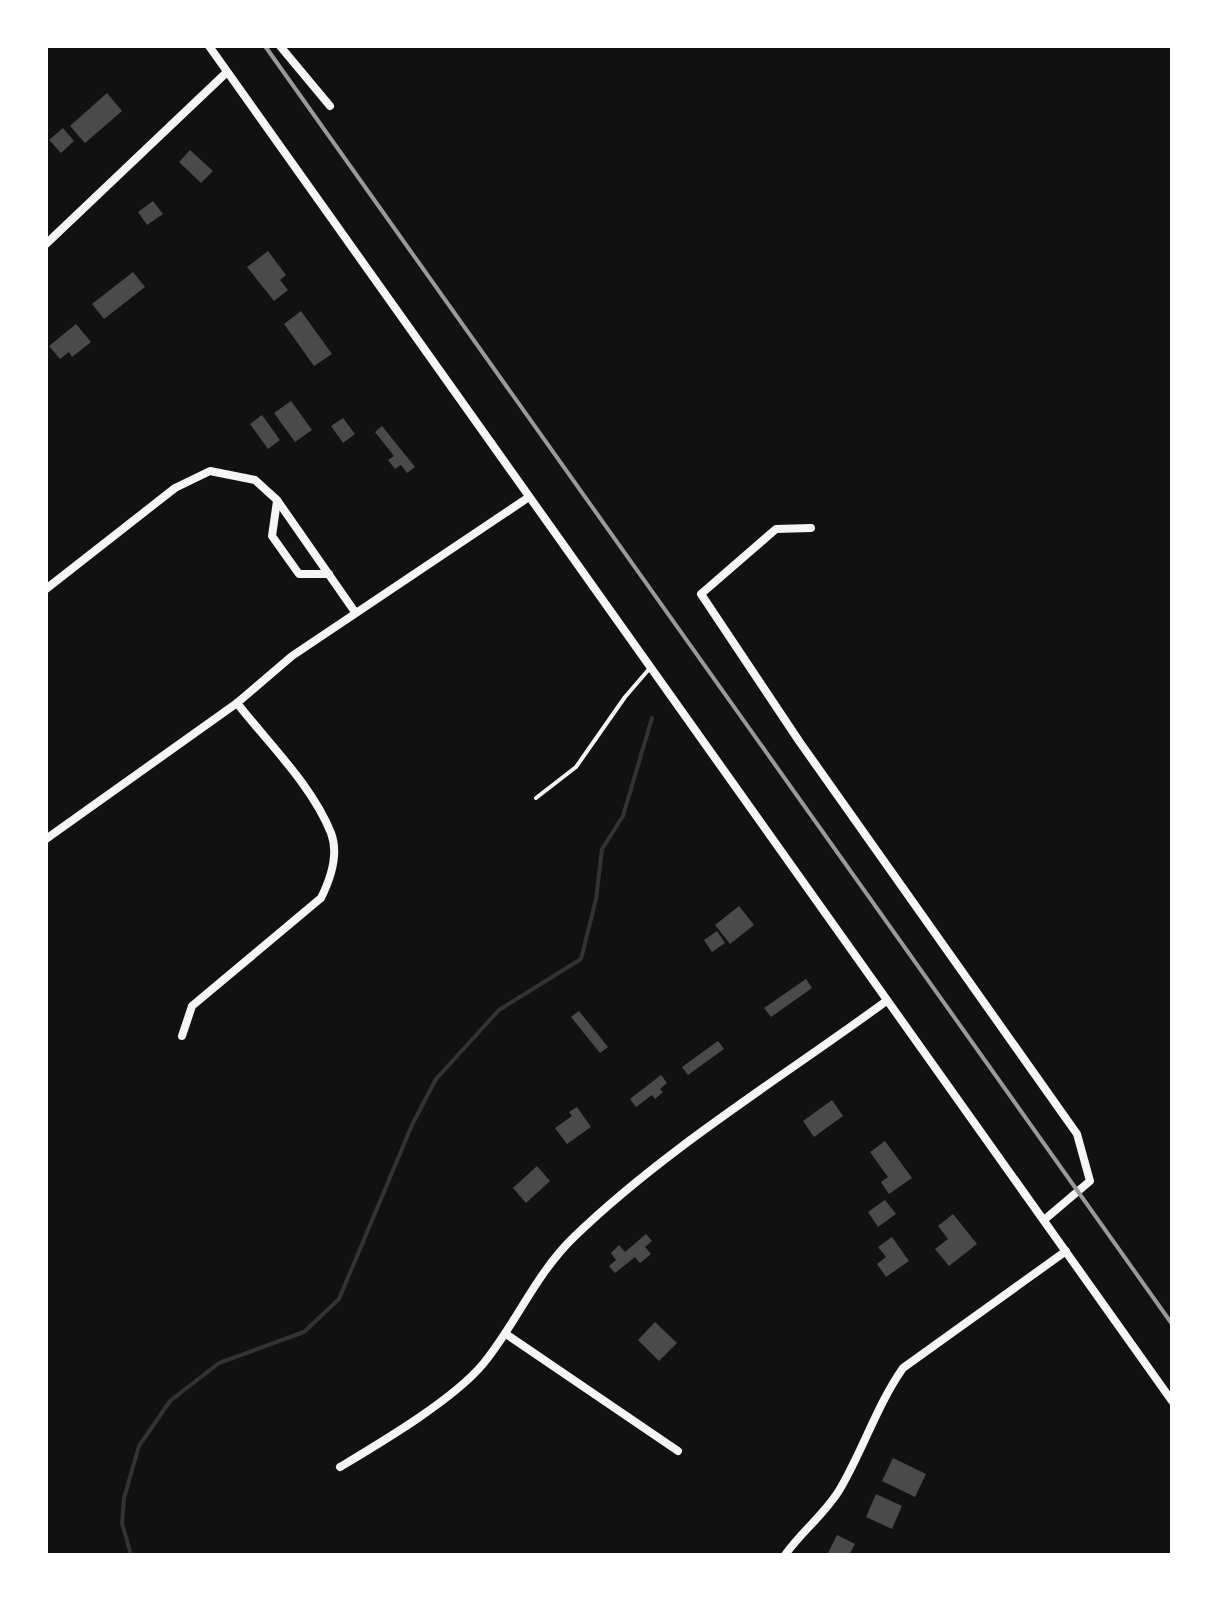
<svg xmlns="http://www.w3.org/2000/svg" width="1218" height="1601" font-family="'Source Sans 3',sans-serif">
	<rect width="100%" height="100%" fill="#111"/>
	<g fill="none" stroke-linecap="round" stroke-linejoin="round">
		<path stroke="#333" stroke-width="4" d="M131,1555L122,1523L124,1498L139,1446L170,1401L219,1363L304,1332L339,1299L412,1125L436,1079L499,1010L581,959L596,899L602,849L623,816L652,718"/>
	</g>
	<g fill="#4a4a4a">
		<path d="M107,93L122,111L85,143L70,126Z"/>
		<path d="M63,128L74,141L61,153L49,140Z"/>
		<path d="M190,150L213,171L201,183L179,162Z"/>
		<path d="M153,201L163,214L147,225L138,212Z"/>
		<path d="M268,251L286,275L280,280L288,290L274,301L247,267Z"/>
		<path d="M133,272L145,287L104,319L92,304Z"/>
		<path d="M301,311L332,354L314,366L284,324Z"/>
		<path d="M76,324L91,342L72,357L69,352L60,359L49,346Z"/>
		<path d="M291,401L312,430L295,442L274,413Z"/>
		<path d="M262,415L280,440L268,449L250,424Z"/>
		<path d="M343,418L355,434L343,443L331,426Z"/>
		<path d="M382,426L415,467L407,473L401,465L395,469L388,460L394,456L375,432Z"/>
		<path d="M739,906L754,925L730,944L715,925Z"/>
		<path d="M717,931L725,943L712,952L704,940Z"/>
		<path d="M806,979L812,988L771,1017L764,1008Z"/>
		<path d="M579,1011L608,1047L600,1053L571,1017Z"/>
		<path d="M718,1041L724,1049L688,1075L682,1067Z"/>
		<path d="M661,1075L667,1083L660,1089L663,1092L655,1099L652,1095L636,1107L630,1099Z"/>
		<path d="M832,1100L843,1116L814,1137L803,1121Z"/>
		<path d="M577,1107L591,1127L567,1144L555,1128L572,1116L569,1112Z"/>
		<path d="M885,1141L912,1178L889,1194L881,1182L888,1177L870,1152Z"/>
		<path d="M537,1166L550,1181L526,1203L513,1188Z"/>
		<path d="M885,1200L896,1214L878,1227L868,1212Z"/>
		<path d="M953,1214L977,1244L949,1266L935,1249L948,1239L938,1226Z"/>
		<path d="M646,1234L652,1241L645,1247L651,1254L640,1263L635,1257L615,1273L609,1266L616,1260L611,1253L619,1245L625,1252Z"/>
		<path d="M892,1237L909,1261L886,1277L877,1264L886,1257L878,1247Z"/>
		<path d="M655,1322L677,1343L659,1361L638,1340Z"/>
		<path d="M893,1458L926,1474L915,1497L882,1481Z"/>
		<path d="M876,1494L902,1506L892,1529L866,1517Z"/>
		<path d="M837,1535L855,1544L849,1555H827Z"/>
	</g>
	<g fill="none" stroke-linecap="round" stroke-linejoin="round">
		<path stroke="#f5f5f5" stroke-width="4" d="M536,798L576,767L625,697L650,668"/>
		<g stroke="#f5f5f5" stroke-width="8">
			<path d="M209,46L1172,1401"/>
			<path d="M280,46L330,106"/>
			<path d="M46,244L227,72"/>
			<path d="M277,501L272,536L299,574H329"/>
			<path d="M811,528L776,529L701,594L799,741L1077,1134L1090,1181L1044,1220"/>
			<path d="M46,589L175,488L210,471L255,480L277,500L355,612"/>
			<path d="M46,839L237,703L292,656L529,497"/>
			<path d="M182,1036L192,1006L321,898C330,880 339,854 331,833C312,785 268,743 237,703"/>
			<path d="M506,1334L678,1451"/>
			<path d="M340,1467C380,1443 453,1400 483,1364C516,1324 536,1273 575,1236C665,1149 784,1076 885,1002"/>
			<path d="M785,1555C802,1531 825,1514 840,1489C863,1450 877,1405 903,1368L1066,1251"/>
		</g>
		<path stroke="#9a9a9a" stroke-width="4" d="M265,46L1172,1324"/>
	</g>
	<rect width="1218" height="1601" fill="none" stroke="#ffffff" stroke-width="96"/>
</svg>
